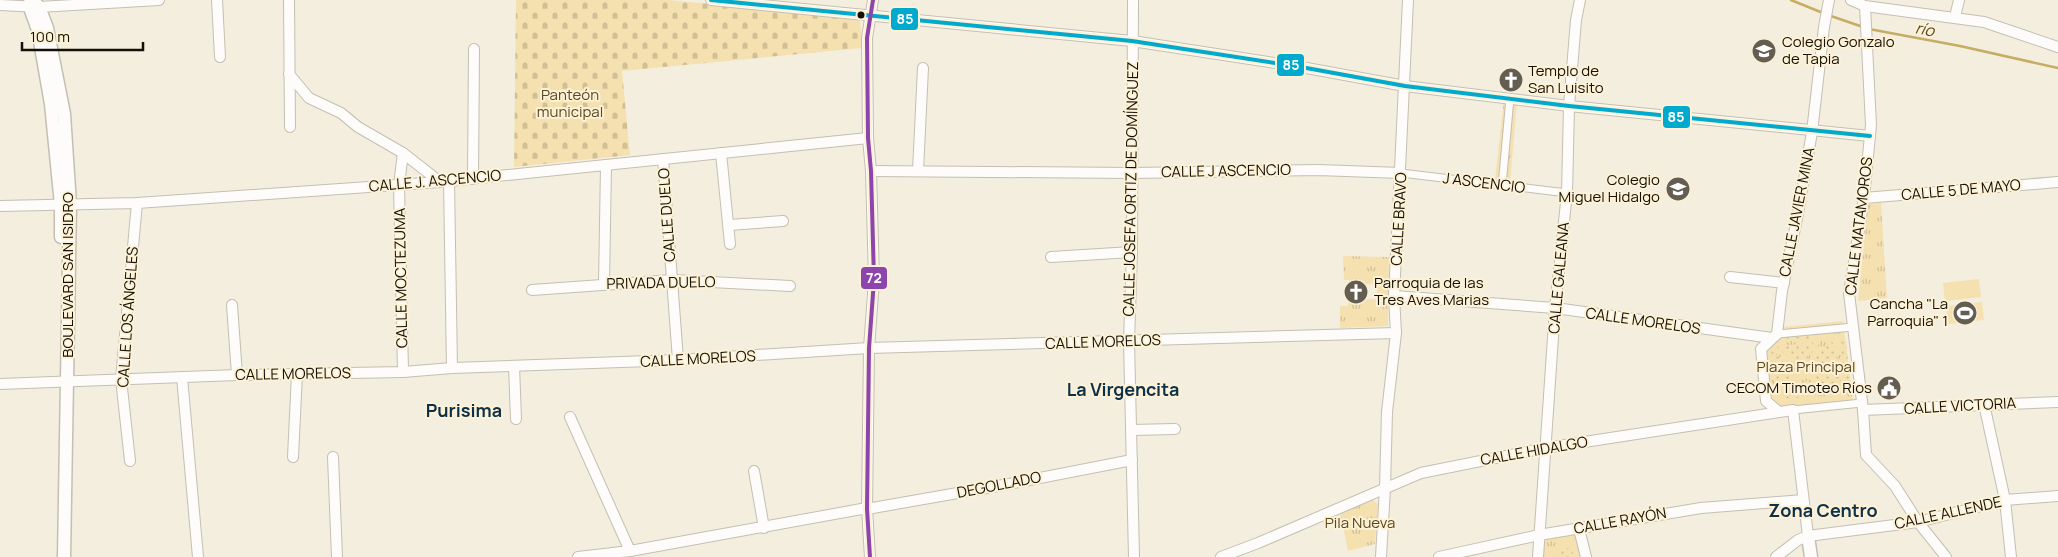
<svg xmlns="http://www.w3.org/2000/svg" width="2058" height="557" font-family="Manrope,sans-serif">
	<defs>
		<pattern id="grass-tufts" width="24" height="20" patternUnits="userSpaceOnUse" patternTransform="scale(1.25)"><rect width="24" height="20" fill="#f5e0b0"/><path d="M3 7l-1-3M5 7V3M7 7l1-3M15 17l-1-3M17 17v-4M19 17l1-3" fill="none" stroke="#d1bf96"/></pattern>
		<pattern id="cemetery-stones" width="16" height="16" patternUnits="userSpaceOnUse" patternTransform="scale(1.25)"><rect width="16" height="16" fill="#f5e0b0"/><path d="M2 7V4a2 2 0 0 1 4 0v3zM10 15v-3a2 2 0 0 1 4 0v3z" fill="#d1bf96"/></pattern>
		<pattern id="garden-dots" width="8" height="8" patternUnits="userSpaceOnUse" patternTransform="scale(1.25)"><rect width="8" height="8" fill="#f5e0b0"/><path d="M2 2h.1M6 6h.1" fill="none" stroke="#d1bf96" stroke-width="1.8" stroke-linecap="round"/></pattern>
	</defs>
	<rect width="100%" height="100%" fill="#f4eedf"/>
	<g fill="url(#grass-tufts)">
		<path d="M1504,100L1517,102L1510,183L1495,180Z"/>
		<path d="M1881,203L1887,298L1858,301L1868,204Z"/>
		<path d="M1343,256L1389,257L1388,326L1340,328V306H1348V300L1377,299V284L1349,285V280H1344Z"/>
		<path d="M1843,321L1854,407L1779,406L1768,397L1763,351L1776,339L1783,327Z"/>
		<path d="M1371,499L1378,504L1375,544L1348,551L1340,512Z"/>
		<path d="M1575,532L1581,557H1540L1541,536Z"/>
	</g>
	<path fill="url(#cemetery-stones)" d="M516,0H668L860,18L862,48L622,71L630,155L514,167Z"/>
	<g fill="url(#garden-dots)">
		<path d="M1811,334V339L1787,341V336Z"/>
		<path d="M1831,341L1836,346L1838,363L1829,359L1822,365L1810,367L1809,365Z"/>
		<path d="M1846,341L1848,362L1843,363L1840,342Z"/>
		<path d="M1821,342L1804,362L1796,363L1776,346Z"/>
		<path d="M1771,350L1791,367V376L1776,395Z"/>
		<path d="M1849,368L1852,391H1846L1844,369Z"/>
		<path d="M1838,369L1841,388L1836,394H1832L1811,376L1812,373L1823,371L1826,375H1832Z"/>
		<path d="M1795,381L1802,383L1808,381L1823,395L1782,399Z"/>
		<path d="M1572,547L1573,557H1562L1559,555L1558,550Z"/>
	</g>
	<g fill="#f5e0b0">
		<path d="M1979,279L1981,297L1945,301L1943,283Z"/>
		<path d="M1982,302L1984,320L1948,324L1946,306Z"/>
	</g>
	<g fill="none" stroke-linecap="round" stroke-linejoin="round">
		<g stroke="#c7ac64" stroke-width="2.5">
			<path d="M1791,0L1823,13"/>
			<path d="M1828,15L1863,27"/>
			<path d="M1869,29L1960,46L2058,68"/>
		</g>
		<defs>
			<g id="pedestrian">
				<path d="M1401,173L1567,193"/>
				<path d="M1502,186L1510,98"/>
				<path d="M1777,334L1853,327"/>
				<path d="M1793,410L1862,403"/>
			</g>
			<g id="minor">
				<path d="M217,0L220,57"/>
				<path d="M289,0L290,127"/>
				<path d="M711,0L1132,41L1301,67L1405,86L1569,106L1870,136"/>
				<path d="M1133,0L1132,252L1129,341L1134,557"/>
				<path d="M1851,0L1865,6L1984,22L2058,47"/>
				<path d="M0,5L39,7L159,0"/>
				<path d="M1865,6L1871,125L1864,198L1849,293L1863,410L1866,455L1895,486L1918,522L1946,557"/>
				<path d="M1955,17L1959,0"/>
				<path d="M289,74L309,98L341,113L358,127L403,153L440,182"/>
				<path d="M403,153L399,185L403,372"/>
				<path d="M721,153L730,244"/>
				<path d="M663,159L678,360"/>
				<path d="M871,171L1132,173L1318,170L1401,173"/>
				<path d="M918,171L923,68"/>
				<path d="M473,179L474,49"/>
				<path d="M449,181L452,368"/>
				<path d="M1864,198L2058,182"/>
				<path d="M0,206L137,203L440,182L868,138"/>
				<path d="M729,225L783,221"/>
				<path d="M1051,257L1132,252"/>
				<path d="M1730,277L1784,283"/>
				<path d="M604,284L606,165"/>
				<path d="M532,290L672,280L790,286"/>
				<path d="M1394,296L1555,308L1772,338"/>
				<path d="M232,305L237,375"/>
				<path d="M514,366L516,419"/>
				<path d="M182,377L198,557"/>
				<path d="M0,384L237,375L403,372L452,368L678,360L869,348L1396,333"/>
				<path d="M1984,404L2005,500L2011,557"/>
				<path d="M1863,410L2058,402"/>
				<path d="M1779,412L1766,401L1761,349L1777,334L1782,291L1798,214L1812,132L1824,27L1829,0"/>
				<path d="M570,417L630,551"/>
				<path d="M1131,430L1175,429"/>
				<path d="M293,457L297,374"/>
				<path d="M333,457L337,557"/>
				<path d="M130,461L121,379L137,203"/>
				<path d="M754,471L764,528"/>
				<path d="M867,509L1009,484L1132,460"/>
				<path d="M1579,529L1586,557"/>
				<path d="M578,557L630,551L867,508"/>
				<path d="M870,557L867,509L869,348L874,280L871,171L868,138L867,38L873,0"/>
				<path d="M1221,557L1258,543L1421,473L1545,448L1793,410L1808,536"/>
				<path d="M1381,557L1385,488L1387,412L1396,333L1394,296L1408,0"/>
				<path d="M1439,557L1539,535L1701,508L1803,500"/>
				<path d="M1538,557L1555,308L1567,193L1569,106L1576,20L1580,0"/>
				<path d="M1776,557L1798,540L1808,536L1918,522L2005,500L2058,496"/>
			</g>
			<g id="tertiary">
				<path d="M31,0L29,5L38,30L51,104L61,205V237"/>
				<path d="M32,0L39,7L47,28L64,114L70,204L64,557"/>
				<path d="M1808,536L1811,557"/>
			</g>
		</defs>
		<use href="#pedestrian" stroke="#c4bfb2" stroke-width="9"/>
		<use href="#minor" stroke="#c4bfb2" stroke-width="12"/>
		<use href="#tertiary" stroke="#c4bfb2" stroke-width="15"/>
		<use href="#pedestrian" stroke="#fdfcfa" stroke-width="7"/>
		<use href="#minor" stroke="#fdfcfa" stroke-width="10"/>
		<use href="#tertiary" stroke="#fdfcfa" stroke-width="12"/>
		<defs>
			<path id="bus-1" d="M711,0L1132,41L1301,67L1405,86L1569,106L1870,136"/>
			<path id="bus-2" d="M870,557L867,509L869,348L874,280L871,171L868,138L867,38L873,0"/>
		</defs>
		<use href="#bus-1" stroke="#fdf1d6" stroke-width="8"/>
		<use href="#bus-2" stroke="#fdf1d6" stroke-width="8"/>
		<use href="#bus-1" stroke="#00a9ce" stroke-width="4"/>
		<use href="#bus-2" stroke="#8e44ad" stroke-width="4"/>
	</g>
	<defs>
		<symbol id="school-disc" viewBox="-11 -11 22 22"><circle r="9.5" fill="#635e51" stroke="#fdf1d6"/><path d="M0-5L7-2L0 1L-7-2ZM-4 1L0 2.5L4 1V4Q0 6-4 4Z" fill="#fff"/></symbol>
		<symbol id="church-disc" viewBox="-11 -11 22 22"><circle r="9.5" fill="#635e51" stroke="#fdf1d6"/><path d="M-1.2-6h2.4v3.5h3.3v2.4h-3.3V6h-2.4V-.1h-3.3v-2.4h3.3Z" fill="#fff"/></symbol>
		<symbol id="stadium-disc" viewBox="-11 -11 22 22"><circle r="9.5" fill="#635e51" stroke="#fdf1d6"/><path d="M0-5a6.5 5 0 1 0 0 10a6.5 5 0 1 0 0-10ZM-3.5-1.8h7v3.6h-7Z" fill="#fff"/></symbol>
		<symbol id="civic-disc" viewBox="-11 -11 22 22"><circle r="9.5" fill="#635e51" stroke="#fdf1d6"/><path d="M-.6-6.5H3V-4.5H.6V-3L4-1V1h2V6H-6V1h2V-1L-.6-3ZM-1.2 2.5V6h2.4V2.5Z" fill="#fff"/></symbol>
	</defs>
	<g fill-rule="evenodd">
		<use href="#school-disc" x="1750" y="37" width="28" height="28"/>
		<use href="#church-disc" x="1497" y="66" width="28" height="28"/>
		<use href="#school-disc" x="1664" y="175" width="28" height="28"/>
		<use href="#church-disc" x="1342" y="278" width="28" height="28"/>
		<use href="#stadium-disc" x="1951" y="299" width="28" height="28"/>
		<use href="#civic-disc" x="1875" y="374" width="28" height="28"/>
	</g>
	<circle fill="#151005" stroke="#fdf1d6" stroke-width="2" cx="861" cy="15" r="4.5"/>
	<g text-anchor="middle" stroke-width="4" stroke-linejoin="round" paint-order="stroke">
		<g font-size="15" fill="#151005" stroke="#fdf1d6" text-anchor="start">
			<text x="1782" y="47">Colegio Gonzalo<tspan x="1782" dy="17">de Tapia</tspan></text>
			<text x="1528" y="76">Templo de<tspan x="1528" dy="17">San Luisito</tspan></text>
			<text x="1660" y="185" text-anchor="end">Colegio<tspan x="1660" dy="17">Miguel Hidalgo</tspan></text>
			<text x="1374" y="288">Parroquia de las<tspan x="1374" dy="17">Tres Aves Marias</tspan></text>
			<text x="1948" y="309" text-anchor="end">Cancha "La<tspan x="1948" dy="17">Parroquia" 1</tspan></text>
			<text x="1872" y="393" text-anchor="end">CECOM Timoteo Ríos</text>
		</g>
		<g font-size="15" fill="#594922" stroke="#fdf1d6">
			<text x="570" y="100">Panteón<tspan x="570" dy="17">municipal</tspan></text>
			<text x="1806" y="372">Plaza Principal</text>
			<text x="1360" y="528">Pila Nueva</text>
		</g>
		<g font-size="15" fill="#151005" stroke="#fdf1d6">
			<text transform="translate(1226 171) rotate(-1)" y="5">CALLE J ASCENCIO</text>
			<text transform="translate(435 181) rotate(-5)" y="5">CALLE J. ASCENCIO</text>
			<text transform="translate(1484 183) rotate(7)" y="5">J ASCENCIO</text>
			<text transform="translate(1131 189) rotate(-89)" y="5">CALLE JOSEFA ORTIZ DE DOMÍNGUEZ</text>
			<text transform="translate(1961 190) rotate(-5)" y="5">CALLE 5 DE MAYO</text>
			<text transform="translate(1797 212) rotate(-79)" y="5">CALLE JAVIER MINA</text>
			<text transform="translate(667 215) rotate(-94)" y="5">CALLE DUELO</text>
			<text transform="translate(1399 219) rotate(-87)" y="5">CALLE BRAVO</text>
			<text transform="translate(1859 226) rotate(-83)" y="5">CALLE MATAMOROS</text>
			<text transform="translate(68 275) rotate(-90)" y="5">BOULEVARD SAN ISIDRO</text>
			<text transform="translate(401 278) rotate(-91)" y="5">CALLE MOCTEZUMA</text>
			<text transform="translate(1559 278) rotate(-85)" y="5">CALLE GALEANA</text>
			<text transform="translate(661 283) rotate(-1)" y="5">PRIVADA DUELO</text>
			<text transform="translate(128 317) rotate(-86)" y="5">CALLE LOS ÁNGELES</text>
			<text transform="translate(1643 321) rotate(8)" y="5">CALLE MORELOS</text>
			<text transform="translate(1103 342) rotate(-2)" y="5">CALLE MORELOS</text>
			<text transform="translate(698 359) rotate(-3)" y="5">CALLE MORELOS</text>
			<text transform="translate(293 374) rotate(-1)" y="5">CALLE MORELOS</text>
			<text transform="translate(1960 406) rotate(-3)" y="5">CALLE VICTORIA</text>
			<text transform="translate(1534 451) rotate(-10)" y="5">CALLE HIDALGO</text>
			<text transform="translate(999 485) rotate(-11)" y="5">DEGOLLADO</text>
			<text transform="translate(1948 513) rotate(-12)" y="5">CALLE ALLENDE</text>
			<text transform="translate(1620 521) rotate(-10)" y="5">CALLE RAYÓN</text>
		</g>
		<g font-size="16" font-style="italic" fill="#5a4a24" stroke="#fdf1d6">
			<text transform="translate(1925 29) rotate(12)" y="6">río</text>
		</g>
		<g font-size="18" font-weight="bold" fill="#0d3149" stroke="#fdf1d6">
			<text x="1123" y="396">La Virgencita</text>
			<text x="464" y="417">Purisima</text>
			<text x="1823" y="517">Zona Centro</text>
		</g>
	</g>
	<g stroke="#fdf1d6" stroke-width="2">
		<rect x="890" y="7" width="29" height="24" rx="5" fill="#00a9ce"/>
		<rect x="1276" y="53" width="29" height="24" rx="5" fill="#00a9ce"/>
		<rect x="1662" y="105" width="29" height="24" rx="5" fill="#00a9ce"/>
		<rect x="860" y="266" width="28" height="24" rx="5" fill="#8e44ad"/>
	</g>
	<g font-size="14" text-anchor="middle" font-weight="bold" fill="#fff">
		<text x="905" y="24">85</text>
		<text x="1291" y="70">85</text>
		<text x="1676" y="122">85</text>
		<text x="874" y="283">72</text>
	</g>
	<path d="M22 42v8h121v-8" fill="none" stroke="#151005" stroke-width="2.5"/>
	<text x="30" y="42" font-size="15" fill="#151005" stroke="#fdf1d6" stroke-width="4" paint-order="stroke">100 m</text>
</svg>
